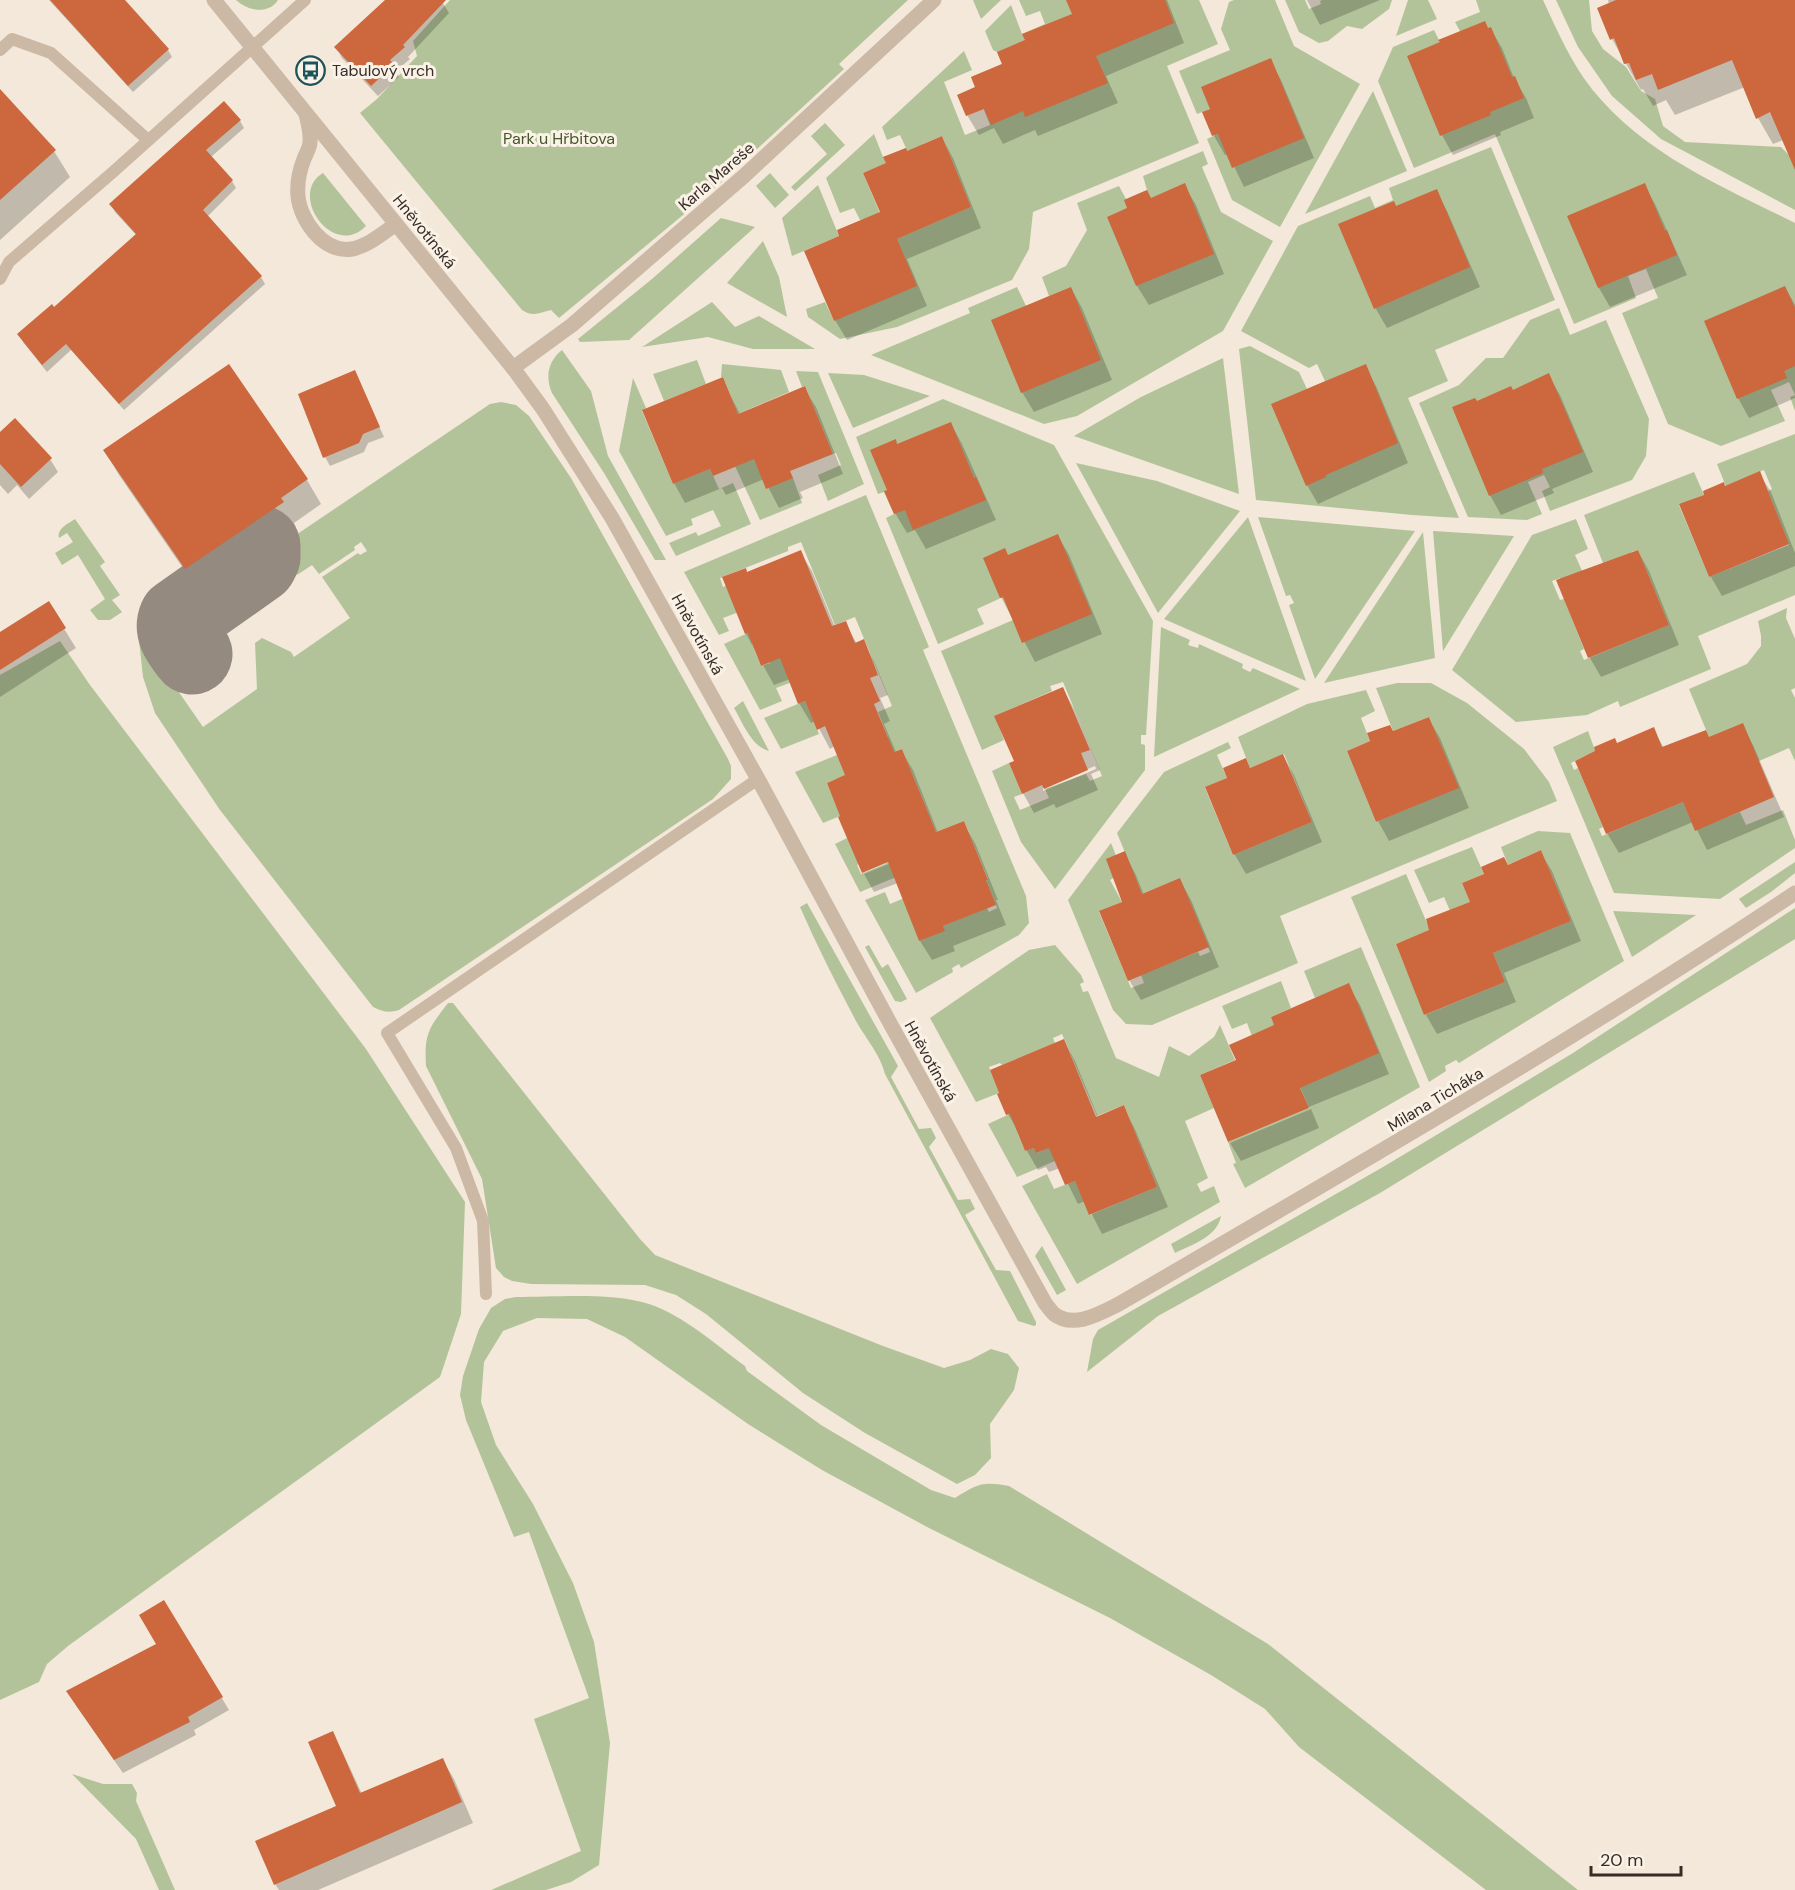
<svg xmlns="http://www.w3.org/2000/svg" width="1795" height="1890" font-family="'DM Sans',sans-serif">
	<rect width="100%" height="100%" fill="#f3e8d9"/>
	<g fill="#b3c399">
		<path d="M236,0H278C268,15 248,11 236,0Z"/>
		<path d="M450,0H908L839,64L844,69L707,195L559,318L551,310C540,313 532,317 522,310L360,113L377,99L417,56L413,41Z"/>
		<path d="M973,0H1001L981,19Z"/>
		<path d="M1019,0H1199L1218,44L1167,66L1199,143L1033,212L1029,249L1012,280L897,327L840,339L808,317L806,309L825,302L834,321L897,239L971,207L942,136L923,144L924,148L863,173L882,218L860,220L854,208L840,213L826,178L874,134L883,157L906,148L900,135L887,140L882,127L964,51L972,70L944,82L965,135L990,125L971,77L1002,64L997,52L993,50L985,31L1011,5L1022,34L1045,24L1040,11L1026,16Z"/>
		<path d="M1234,0H1275L1294,46L1360,84L1280,227L1232,200L1207,139L1220,133L1210,109L1197,114L1179,71L1230,50L1221,29L1229,2Z"/>
		<path d="M1285,0H1305L1309,9L1321,4L1320,1L1322,0H1392L1389,9L1362,29L1347,26L1328,41L1319,43L1299,32Z"/>
		<path d="M1408,0H1428L1437,19L1396,36Z"/>
		<path d="M1476,0H1543C1555,26 1567,53 1583,77C1634,150 1719,185 1795,223V411L1790,397L1795,395L1789,382L1771,390L1785,421L1721,446L1668,424L1622,313L1658,298L1646,269L1628,276L1636,298L1574,324L1495,134L1414,168L1378,81L1393,47L1434,30L1441,44L1462,35L1455,22L1480,12Z"/>
		<path d="M1556,0H1589L1592,31L1603,49L1626,67L1641,91L1655,99L1663,126L1685,142L1781,147L1795,161V210L1661,139L1612,96L1578,47Z"/>
		<path d="M1373,91L1407,171L1305,214Z"/>
		<path d="M825,123L845,145L795,191L791,187L827,154L811,136Z"/>
		<path d="M1491,147L1555,300L1435,350L1448,381L1408,398L1459,518L1412,515L1256,500L1239,349L1250,346L1299,372L1307,389L1325,381L1317,364L1309,368L1241,331L1298,226L1370,196L1375,208L1393,200L1389,188Z"/>
		<path d="M1203,151L1208,164L1202,167L1221,212L1273,241L1223,331L1077,416L1044,424L871,355L970,313L968,308L1017,287L1026,306L1049,296L1042,277L1066,266L1087,230L1077,203L1119,186L1126,199L1147,190L1143,176Z"/>
		<path d="M323,173L366,226C333,260 287,194 323,173Z"/>
		<path d="M770,173L789,195L775,208L756,186Z"/>
		<path d="M818,185L839,236L792,256L782,218Z"/>
		<path d="M721,218L755,227L629,340L580,342L578,339L652,279Z"/>
		<path d="M763,241L779,277L787,317L727,283Z"/>
		<path d="M712,302L735,327L759,316L815,349H753L708,337L642,347Z"/>
		<path d="M1559,308L1570,335L1606,320L1649,419L1646,456L1632,480L1550,511L1542,491L1550,487L1544,475L1528,482L1542,514L1527,520L1468,517L1419,403L1459,385L1486,358H1503L1530,320Z"/>
		<path d="M562,350L591,391L608,456L666,560H655L604,473L552,393C545,377 548,361 562,350Z"/>
		<path d="M1223,358L1239,494L1074,436L1141,397Z"/>
		<path d="M697,360L706,384L664,401L653,374Z"/>
		<path d="M722,364L781,370L789,392L738,414L723,377H721Z"/>
		<path d="M796,371L818,372L864,484L828,501L818,475L841,465L836,453L833,454L805,386L802,387Z"/>
		<path d="M828,373L864,375L930,396L853,428Z"/>
		<path d="M633,378L646,408L642,411L673,484L710,469L719,489L733,483L751,524L676,556L669,543L696,532L698,536L721,526L713,510L691,519L693,525L666,536L619,451Z"/>
		<path d="M943,399L1054,445L1153,621L1146,735H1141V744L1145,745V770L1055,889L1021,842L992,771L1009,763L1022,794L1014,797L1020,810L1049,798L1045,789L1086,774L1090,781L1102,776L1063,682L1050,686L1052,691L995,716L1004,740L982,750L941,651L1013,620L1003,597L977,609L984,624L938,644L886,518L894,514L884,492L878,494L856,437Z"/>
		<path d="M501,402L516,405L529,416L571,478L728,759L731,766V779L713,799L399,1010C389,1013 383,1012 373,1007L220,810L155,713L143,677L139,640L157,627L181,660L165,672L203,727L257,689L255,643L262,638L291,652L294,657L350,618L322,577L358,553L360,555L367,551L361,542L354,547L355,550L319,574L312,565L297,575L286,560L284,543L490,404Z"/>
		<path d="M1795,434V595L1698,636L1711,669L1620,707L1618,701L1587,715L1516,722L1452,670L1532,535L1576,519L1588,549L1575,555L1583,573L1561,582L1560,578L1552,581L1560,600L1564,599L1584,649L1580,651L1584,660L1669,625L1638,550L1631,552L1633,556L1605,568L1584,515L1694,472L1704,495L1679,505L1709,577L1789,545L1768,491L1772,489L1764,470L1756,473L1757,477L1727,489L1717,464Z"/>
		<path d="M750,448L793,478L802,503L760,520L735,466Z"/>
		<path d="M1076,463L1157,481L1240,511L1158,613Z"/>
		<path d="M866,495L929,647L923,650L1026,896L1029,923L1019,935L961,968L959,964L952,968L953,972L916,993L865,900L885,892L890,904L907,897L920,930L916,932L919,941L944,931L943,926L987,908L989,912L997,908L986,880L988,879L964,821L936,832L902,749L891,753L838,783L836,779L827,783L836,805L845,814L823,823L795,772L837,755L838,757L888,737L878,712L892,706L855,617L835,625L801,542L788,547V551L720,578L723,587L728,585L739,612L723,618L729,631L719,635L684,572Z"/>
		<path d="M1248,517L1306,681L1164,619Z"/>
		<path d="M1258,517L1415,531L1315,679L1289,605L1294,603L1290,595L1286,596Z"/>
		<path d="M75,519L105,562L100,566L120,595L112,600L122,612L110,620H98L90,610L105,599L78,555L62,565L55,553L73,542L67,533L59,538C57,528 68,524 75,519Z"/>
		<path d="M1433,531L1514,536L1443,651Z"/>
		<path d="M1423,532L1435,658L1324,683Z"/>
		<path d="M257,579L268,581L274,591L251,607L246,603L237,608L243,618L204,646L195,632L196,621Z"/>
		<path d="M1787,608L1786,618L1795,639V688L1791,690L1795,698V761L1789,748L1759,761L1709,737L1689,689L1747,664L1761,646V636L1758,621Z"/>
		<path d="M1161,627L1190,640L1188,645L1198,648L1199,644L1243,664L1242,668L1250,672L1253,668L1300,689L1154,757Z"/>
		<path d="M752,631V644L761,666L770,663L768,658L781,653L792,682L776,688L782,701L760,710L724,644Z"/>
		<path d="M60,641L90,685L366,1049L465,1202L461,1314L440,1377L68,1646L47,1664L39,1682L0,1700V675Z"/>
		<path d="M1397,683H1431L1467,703L1524,749L1549,782L1557,801L1280,916L1298,963L1152,1025L1126,1024L1113,1010L1068,900L1111,843L1123,873L1110,880L1122,902L1099,912L1131,988L1144,983L1141,975L1198,952L1200,956L1210,952L1180,879L1142,894L1117,833L1164,772L1228,742L1231,748L1217,755L1227,778L1205,788L1233,855L1312,822L1284,754L1250,768L1238,737L1307,704L1366,690L1375,711L1361,718L1370,741L1347,751L1376,822L1458,788L1429,717L1393,731L1376,688Z"/>
		<path d="M743,701L769,751C751,746 743,723 734,708Z"/>
		<path d="M805,701L819,734L781,749L764,718Z"/>
		<path d="M1588,731L1597,756H1585L1571,763L1574,770L1578,768L1603,827L1599,829L1602,836L1683,802L1695,830L1740,812L1746,825L1783,810L1795,840V848L1720,899L1614,893L1553,747Z"/>
		<path d="M1538,831L1570,833L1624,961L1459,1063L1456,1060L1445,1066L1446,1071L1429,1082L1351,897L1406,874L1430,930L1396,944L1425,1015L1505,982L1493,953L1571,921L1541,850L1508,865L1501,847Z"/>
		<path d="M847,838L862,863L857,865L861,874L885,864L893,855L901,875L860,892L835,844Z"/>
		<path d="M1472,847L1484,874L1462,883L1475,913L1455,922L1444,897L1429,903L1414,870Z"/>
		<path d="M1795,862V873L1771,892L1746,908L1739,899Z"/>
		<path d="M807,903L898,1066L891,1077L919,1129L931,1128L936,1138L929,1147L958,1200L970,1199L975,1209L965,1215L996,1270L1010,1271L1036,1322V1325L1034,1326L1018,1321L885,1074C880,1054 866,1039 856,1021C836,983 817,946 800,907Z"/>
		<path d="M1795,908V939L1380,1193L1158,1316L1087,1372L1093,1339L1098,1330L1383,1167L1573,1053Z"/>
		<path d="M1613,911L1696,915L1632,957Z"/>
		<path d="M869,945L882,968L888,964L907,999L901,1002L895,1001L865,947Z"/>
		<path d="M1055,945L1081,975L1084,982L1080,984L1083,992L1088,991L1116,1058L1159,1077L1169,1046L1189,1056L1214,1037L1220,1025L1235,1060L1200,1075L1214,1108L1185,1121L1208,1178L1197,1184L1201,1192L1214,1186L1220,1202L1077,1284L1022,1186L1047,1174L1054,1189L1075,1181L1090,1215L1157,1187L1124,1105L1097,1116L1062,1034L1053,1038L1055,1043L1002,1065L1000,1063L989,1067L999,1093L976,1102L930,1018L1029,950Z"/>
		<path d="M1361,947L1420,1087L1245,1188L1233,1164L1236,1163L1228,1142L1309,1108L1300,1087L1378,1053L1349,984L1315,998L1304,971Z"/>
		<path d="M1281,981L1291,1008L1271,1017L1282,1042L1258,1052L1247,1023L1232,1029L1222,1006Z"/>
		<path d="M448,1003H453L640,1239L655,1255L883,1346L944,1368L970,1360L991,1349L1008,1354L1019,1368L1014,1390L990,1424L991,1458L975,1475L957,1484L865,1433L803,1393L706,1314L676,1295L645,1285L531,1284L512,1281L504,1277L496,1268L482,1179L426,1066C424,1033 429,1028 448,1003Z"/>
		<path d="M1014,1112L1018,1134L1025,1151L1034,1148L1037,1153L1048,1148L1058,1138L1055,1161L1017,1177L988,1124Z"/>
		<path d="M1221,1216C1217,1237 1193,1244 1175,1253L1171,1244Z"/>
		<path d="M1042,1246L1066,1290L1057,1295L1035,1256Z"/>
		<path d="M516,1297C556,1297 611,1292 649,1304C683,1315 716,1345 745,1366L747,1371L821,1425L931,1490L955,1498C977,1484 982,1481 1009,1486L1268,1644L1578,1890H1486L1299,1747L1265,1709L1211,1675L1110,1618L929,1528L822,1470L748,1424L625,1337L587,1319L537,1318L503,1331L484,1362L481,1402L496,1445L533,1504L573,1583L594,1642L610,1743L599,1865L571,1882L546,1890H491L581,1851L534,1719L589,1698L529,1532L514,1537L466,1420L460,1395L463,1376L479,1329L491,1308L505,1299Z"/>
		<path d="M72,1774L103,1784H132L137,1793L136,1801L175,1890H159L136,1839Z"/>
	</g>
	<g fill="#0003" fill-rule="evenodd">
		<path d="M49,0H123L168,50L172,57L133,92Z"/>
		<path d="M387,0H441L449,13L408,57L410,59L396,71L399,77L378,96L342,58L336,47Z"/>
		<path d="M1068,0H1167L1184,43L1106,76L1118,103L1038,136L1035,130L1003,144L994,128L979,135L967,115L977,88L1004,65L1027,41L1074,15Z"/>
		<path d="M1307,0H1380L1320,25Z"/>
		<path d="M1608,0H1795V164L1783,140L1773,144L1758,118L1745,87L1675,115L1666,100L1653,106L1643,89L1641,90L1612,39L1609,4Z"/>
		<path d="M1490,28L1502,48L1514,78L1526,98L1534,118L1500,132L1501,135L1453,155L1442,135L1488,29Z"/>
		<path d="M1270,60L1281,80L1314,158L1244,187L1228,154L1225,155L1214,136L1204,113L1212,110Z"/>
		<path d="M0,107L54,151L70,177L0,240Z"/>
		<path d="M240,121L244,128L211,157L232,181L236,188L207,217L261,277L265,284L124,410L71,350L47,372L23,342L54,309L137,236L115,212L111,204Z"/>
		<path d="M942,138L953,158L981,228L907,259L927,306L847,340L835,320L841,237L881,213L888,164L907,153Z"/>
		<path d="M1184,185L1196,205L1224,274L1149,305L1137,286L1129,209Z"/>
		<path d="M1644,185L1655,204L1687,275L1610,307L1599,288L1569,216Z"/>
		<path d="M1436,191L1447,211L1480,287L1387,328L1376,309L1340,225L1396,208Z"/>
		<path d="M1785,287L1795,305V398L1749,418L1738,398Z"/>
		<path d="M1071,288L1082,308L1112,380L1034,412L1022,392Z"/>
		<path d="M1365,366L1376,386L1408,463L1318,504L1307,485Z"/>
		<path d="M355,372L384,437L368,443L364,452L330,466L325,457Z"/>
		<path d="M1548,375L1560,395L1593,472L1552,489L1554,493L1501,515L1490,495L1476,402L1512,392Z"/>
		<path d="M722,379L740,414L804,388L816,407L843,474L800,492L803,498L779,508L764,479L726,495L722,488L685,503L674,483Z"/>
		<path d="M951,424L962,444L996,520L926,549L915,530L907,533L895,513L897,446Z"/>
		<path d="M0,434L50,459L58,472L29,499L17,485L8,494L0,485Z"/>
		<path d="M105,451L307,480L321,504L294,523L296,527L200,593L119,475Z"/>
		<path d="M1759,473L1771,492L1795,553V566L1722,596L1711,577L1681,505Z"/>
		<path d="M1058,536L1069,555L1102,634L1035,662L1001,597L1008,556Z"/>
		<path d="M1638,551L1649,571L1679,645L1601,677L1590,658L1558,580Z"/>
		<path d="M800,552L812,571L835,627L845,623L857,644L863,641L874,661L888,695L880,698L890,721L884,724L896,752L901,750L913,770L938,833L963,823L975,843L998,900H996L1006,925L953,946L955,951L932,960L920,941L898,883L874,892L864,874L896,861L895,858L863,871V873L840,818L842,817L847,776L835,746L830,749L815,721L811,723L799,703L790,679L774,685L746,634L724,578L747,574Z"/>
		<path d="M48,603L76,648L0,697V633Z"/>
		<path d="M1063,689L1074,709L1100,770L1091,774L1098,790L1056,808L1054,804L1034,813L1023,793L1016,762ZM1095,766L1096,769L1043,791V788Z"/>
		<path d="M1428,718L1440,738L1469,808L1389,841L1378,821L1349,752Z"/>
		<path d="M1742,725L1753,745L1784,817L1707,850L1693,822L1619,853L1607,833L1617,744L1653,729L1664,748L1709,739Z"/>
		<path d="M1283,756L1294,775L1322,842L1246,874L1235,855L1207,788Z"/>
		<path d="M1540,852L1552,871L1581,941L1504,973L1516,1002L1437,1034L1426,1015L1398,945L1431,931L1472,903L1508,866Z"/>
		<path d="M1124,853L1135,873L1144,895L1180,880L1191,900L1219,967L1141,1000L1129,980L1124,902Z"/>
		<path d="M1348,985L1360,1005L1389,1074L1229,1140L1238,1061L1276,1026Z"/>
		<path d="M1064,1041L1075,1061L1098,1117L1123,1107L1134,1127L1168,1207L1102,1234L1085,1201L1078,1204L1060,1168L1049,1172L1046,1167L1038,1170L1027,1151L1020,1134L1008,1114Z"/>
		<path d="M1311,1109L1319,1128L1241,1161L1230,1143Z"/>
		<path d="M164,1602L229,1710L194,1730L196,1735L123,1773L75,1704L158,1644Z"/>
		<path d="M332,1733L343,1753L362,1794L442,1759L454,1779L473,1823L318,1890H279L275,1884L338,1806Z"/>
	</g>
	<g fill="none" stroke-linecap="round" stroke-linejoin="round">
		<path stroke="#958a80" stroke-width="81" d="M192,654C184,643 173,632 179,618L257,563L260,557V546"/>
	</g>
	<g fill="#cc673e">
		<path d="M50,0H125L169,49L128,86Z"/>
		<path d="M385,0H446L403,45L405,47L390,60L394,65L371,86L334,47Z"/>
		<path d="M1066,0H1165L1174,23L1096,56L1108,83L1025,117L1023,111L991,125L984,109L966,116L957,95L975,87L971,77L1002,64L997,52L1025,40L1022,34L1072,14Z"/>
		<path d="M1616,0H1795V170L1770,112L1756,119L1732,60L1658,90L1652,74L1636,80L1629,63L1624,64L1614,38L1610,40L1597,8Z"/>
		<path d="M1485,21L1488,28L1491,27L1512,77L1515,76L1524,98L1490,112L1491,115L1440,136L1407,56L1440,42L1438,40Z"/>
		<path d="M1271,58L1304,138L1232,168L1218,134L1212,136L1202,112L1210,109L1201,87Z"/>
		<path d="M0,89L56,150L0,200Z"/>
		<path d="M224,101L241,120L206,150L233,180L203,210L262,276L119,404L66,344L42,365L17,334L52,304L54,307L136,234L109,204Z"/>
		<path d="M942,136L971,207L897,239L917,286L834,321L804,251L839,236L837,230L880,212L863,173L886,163L883,157L906,148L907,151Z"/>
		<path d="M1185,183L1214,254L1136,286L1107,217L1127,208L1124,200L1147,190L1151,198Z"/>
		<path d="M1645,183L1665,231L1667,230L1677,255L1598,288L1567,216Z"/>
		<path d="M1437,189L1470,267L1374,309L1338,224L1394,201L1396,206Z"/>
		<path d="M1785,286L1795,308V366L1784,371L1787,378L1737,399L1704,321Z"/>
		<path d="M1071,287L1101,360L1021,393L991,320Z"/>
		<path d="M229,364L308,479L281,498L284,502L185,569L103,450Z"/>
		<path d="M1366,364L1398,443L1326,475V477L1306,486L1271,404Z"/>
		<path d="M355,370L380,427L363,434L359,443L323,458L298,394Z"/>
		<path d="M1549,373L1583,452L1542,469L1543,473L1489,496L1452,407L1475,398L1477,401L1511,386L1513,390Z"/>
		<path d="M723,377L738,414L805,386L833,454L790,471L793,478L766,489L754,459L713,476L710,469L673,484L642,410Z"/>
		<path d="M15,418L52,458L21,487L0,464V432Z"/>
		<path d="M951,422L974,478L976,477L986,500L913,530L905,510L894,514L884,491L887,490L870,450L896,439L897,444Z"/>
		<path d="M1760,471L1789,544L1709,577L1679,504L1704,495L1703,491L1724,482L1725,486Z"/>
		<path d="M1058,534L1092,614L1022,643L1003,597L1000,598L983,558L1005,548L1008,555Z"/>
		<path d="M801,550L832,626L846,621L855,643L864,639L878,675L870,678L880,701L874,704L894,752L902,749L936,832L964,821L988,880H986L996,905L943,926L945,931L919,941L888,862L862,873L838,817L840,816L827,783L845,775L825,726L817,730L805,701L798,704L780,658L761,666L748,633L745,634L722,577L746,568L747,572Z"/>
		<path d="M1638,550L1669,625L1588,658L1556,580Z"/>
		<path d="M49,601L66,628L0,670V632Z"/>
		<path d="M1063,687L1090,750L1081,753L1088,770L1044,789L1042,785L1022,794L1009,763L1014,761L994,716Z"/>
		<path d="M1429,717L1459,788L1376,822L1347,751L1370,741L1367,733L1390,725L1393,731Z"/>
		<path d="M1743,723L1774,797L1695,831L1683,802L1606,834L1575,761L1595,751L1594,747L1615,738L1617,743L1654,727L1662,747L1706,730L1709,737Z"/>
		<path d="M1283,754L1312,822L1233,855L1205,787L1227,778L1223,768L1246,758L1250,768Z"/>
		<path d="M1541,850L1571,921L1493,953L1505,982L1424,1015L1396,944L1429,930L1426,919L1470,902L1462,883L1484,874L1481,867L1504,857L1508,865Z"/>
		<path d="M1125,851L1142,894L1180,878L1209,947L1128,981L1099,911L1122,902L1106,859Z"/>
		<path d="M1349,983L1379,1053L1300,1088L1309,1108L1228,1142L1200,1075L1236,1060L1229,1045L1274,1025L1271,1017Z"/>
		<path d="M1064,1039L1096,1117L1124,1105L1157,1187L1089,1215L1075,1181L1065,1185L1049,1148L1036,1153L1034,1148L1025,1151L1010,1114L1006,1115L997,1094L999,1093L990,1070Z"/>
		<path d="M164,1600L223,1697L188,1717L190,1722L114,1760L66,1691L156,1644L139,1615Z"/>
		<path d="M333,1731L360,1793L443,1758L462,1802L274,1885L255,1841L336,1806L308,1742Z"/>
	</g>
	<g fill="none" stroke-linecap="round" stroke-linejoin="round">
		<g stroke="#cbb8a5" stroke-width="12">
			<path d="M0,50L12,39L51,53L148,140"/>
			<path d="M0,279L9,262L113,172L305,0"/>
			<path d="M486,1294L483,1221L456,1148L387,1033L758,779"/>
		</g>
		<g stroke="#cbb8a5" stroke-width="15">
			<path d="M214,0L513,368L543,409L612,518L758,779L891,1025L1045,1303C1048,1307 1051,1311 1054,1314C1073,1329 1099,1314 1117,1305C1346,1172 1575,1040 1795,893"/>
			<path d="M306,114C308,123 311,133 310,142C310,148 306,153 304,159C300,169 297,184 298,196C300,220 324,254 352,249C368,246 383,233 396,224"/>
			<path d="M513,368L572,325L744,176L934,0"/>
		</g>
	</g>
	<defs>
		<symbol id="bus-ring" viewBox="-11 -11 22 22"><circle r="9.5" fill="#faf2e6" stroke="#1a535a" stroke-width="1.5"/><path d="M-5-6H5V4H4V6H2V4H-2V6H-4V4H-5ZM-3.5-4V0h7V-4ZM-3.5 1.2v1.5H-2V1.2ZM2 1.2v1.5H3.5V1.2Z" fill="#1a535a"/></symbol>
	</defs>
	<g fill-rule="evenodd">
		<use href="#bus-ring" x="294" y="54" width="33" height="33"/>
	</g>
	<g text-anchor="middle" stroke-width="6" stroke-linejoin="round" paint-order="stroke">
		<g font-size="16" fill="#372c27" stroke="#faf2e6" text-anchor="start">
			<text x="332" y="76">Tabulový vrch</text>
		</g>
		<g font-size="16" fill="#445629" stroke="#faf2e6">
			<text x="559" y="144">Park u Hřbitova</text>
		</g>
		<g font-size="16" fill="#372c27" stroke="#faf2e6">
			<text transform="translate(716 176) rotate(-41)" y="6">Karla Mareše</text>
			<text transform="translate(425 231) rotate(51)" y="6">Hněvotínská</text>
			<text transform="translate(698 634) rotate(61)" y="6">Hněvotínská</text>
			<text transform="translate(931 1061) rotate(61)" y="6">Hněvotínská</text>
			<text transform="translate(1435 1099) rotate(-31)" y="6">Milana Ticháka</text>
		</g>
	</g>
	<path d="M1591 1866v9h90v-9" fill="none" stroke="#372c27" stroke-width="3"/>
	<text x="1600" y="1866" font-size="18" fill="#372c27" stroke="#faf2e6" stroke-width="4.5" paint-order="stroke">20 m</text>
</svg>
